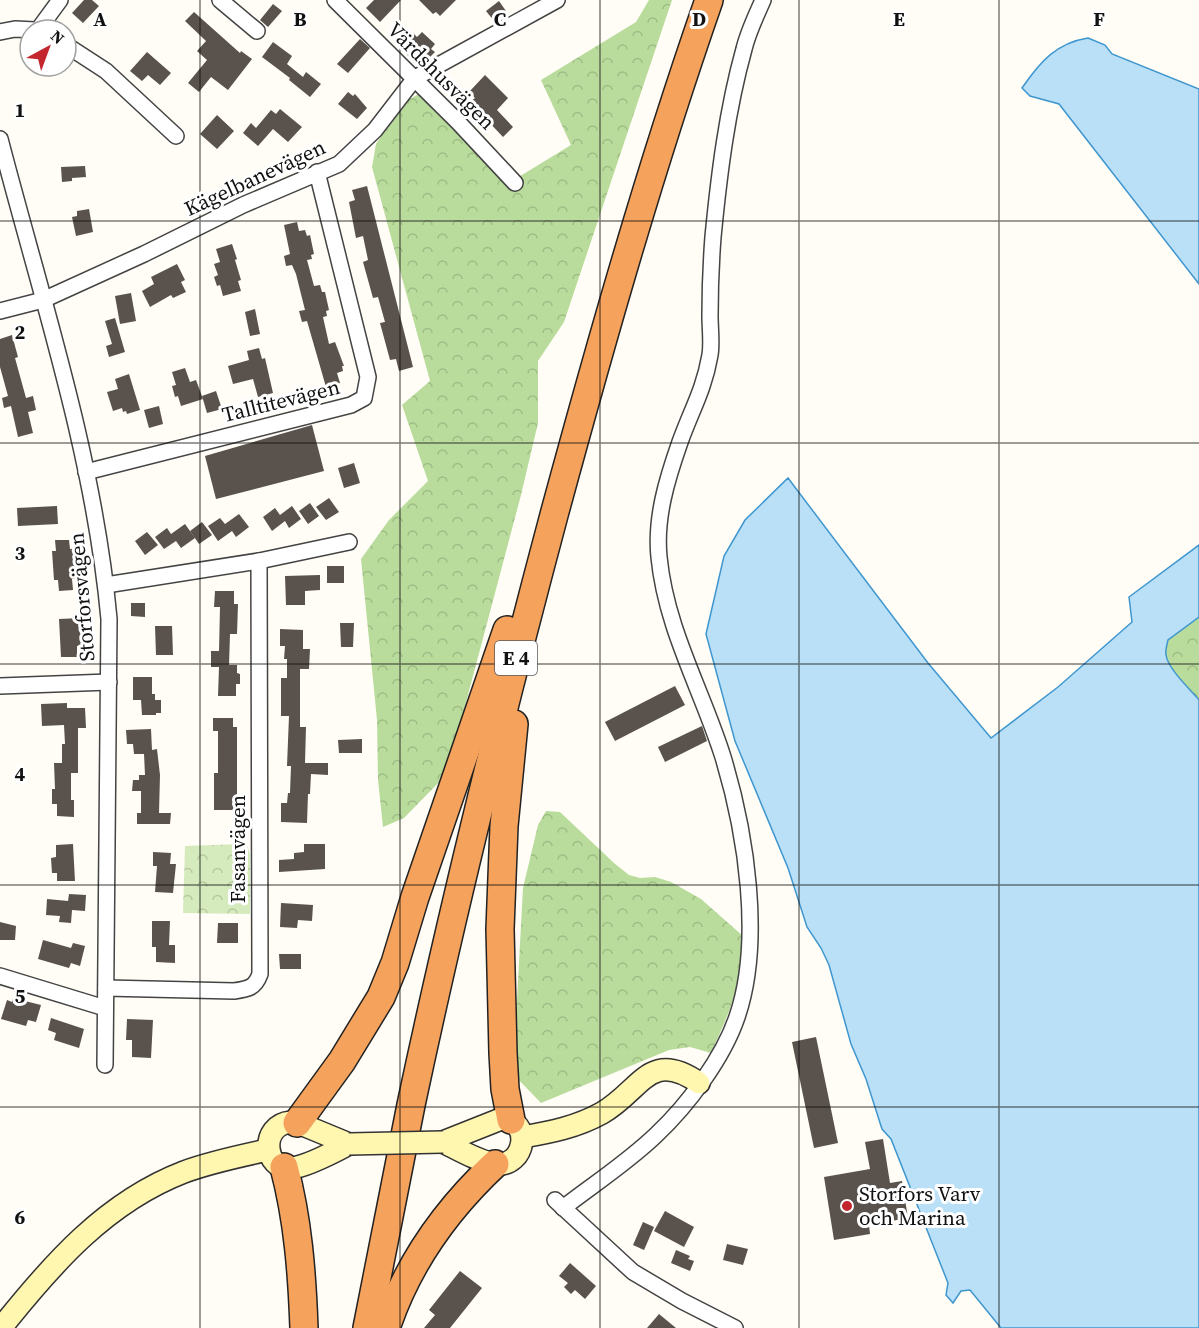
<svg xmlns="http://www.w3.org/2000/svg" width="1199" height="1328" font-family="'Source Serif 4',serif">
	<defs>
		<pattern id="forest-crowns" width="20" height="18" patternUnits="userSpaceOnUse" patternTransform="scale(1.5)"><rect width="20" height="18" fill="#b9dc9c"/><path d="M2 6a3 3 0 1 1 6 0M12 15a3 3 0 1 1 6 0" fill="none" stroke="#9ebc85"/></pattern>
		<pattern id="park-crowns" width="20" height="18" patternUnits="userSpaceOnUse" patternTransform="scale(1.5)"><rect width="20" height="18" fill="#d5ebbd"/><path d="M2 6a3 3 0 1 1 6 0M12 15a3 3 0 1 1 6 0" fill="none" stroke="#b6c8a1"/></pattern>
	</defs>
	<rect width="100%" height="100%" fill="#fffdf5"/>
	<g fill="url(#forest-crowns)">
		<path d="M649,0H672L564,322L538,361V423L521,495L447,774L404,818L383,827L378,780L377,720L361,559L389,520L428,481L402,405L430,381L372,167L376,144L403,103L431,87L517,178L571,145L541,80L636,22Z"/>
		<path d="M1199,617V700C1190,689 1168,669 1166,655C1165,650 1167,645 1168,640Z"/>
		<path d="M546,811L560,812L614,863L629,875L640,878L655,877L671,882L701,899L743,936C743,983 730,1011 711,1053L690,1047L669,1050L541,1103L513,1074L523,888L538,825Z"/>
	</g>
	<path fill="url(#park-crowns)" d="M241,844L247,845L250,854V914L183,913L185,846Z"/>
	<g fill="#b9e0f7" stroke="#3f96cf" stroke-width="1.5">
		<path d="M1088,38L1105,45L1112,54L1199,89V284L1059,104L1030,96L1022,88C1040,62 1056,43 1088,38Z"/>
		<path d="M788,478L928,663L991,738L1058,687L1132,622L1129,597L1199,545V617L1168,640C1167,645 1165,650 1166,655C1168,669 1190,689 1199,700V1328H1001L970,1290L961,1291L953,1303L946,1295L948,1283L891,1139L882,1129L866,1079L851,1044L829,965L821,948L807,927L788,868L735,741L706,634L724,556L745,520Z"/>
	</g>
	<g fill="#5a524d">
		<path d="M84,0H92L99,6L83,23L72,13Z"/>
		<path d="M374,0H401L380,22L366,8Z"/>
		<path d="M419,0H456L440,16L436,12L433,14Z"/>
		<path d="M499,1L506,11L494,21L486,11Z"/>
		<path d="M273,4L282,11L268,27L260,20Z"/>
		<path d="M194,12L240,53L241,51L252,59L228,90L211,77L199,92L188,83L207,60L197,51L206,41L185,21Z"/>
		<path d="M422,32L435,44L431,49L435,52L427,60L418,65L400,48L413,33L417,37Z"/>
		<path d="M360,39L370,48L348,73L337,64Z"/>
		<path d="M273,42L292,56L287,64L303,77L306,72L321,84L310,97L289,80L290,78L262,57Z"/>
		<path d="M147,52L171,73L160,85L148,75L142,81L130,71Z"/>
		<path d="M485,75L508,98L497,110L513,127L503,137L470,102L475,98L469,92Z"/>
		<path d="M348,92L353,96L355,94L367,108L357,119L338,104Z"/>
		<path d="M280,109L302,127L288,142L273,129L258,146L243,133L251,123L256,128L271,110L276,114Z"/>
		<path d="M217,115L234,131L217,149L200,134Z"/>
		<path d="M85,166L86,177L72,178V181L62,182L61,167Z"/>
		<path d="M367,186L413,367L399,371L396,359L390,360L380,323L385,322L378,297L373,298L363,262L368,260L363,236L356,238L349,202L355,200L352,190Z"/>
		<path d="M89,209L93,232L76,236L72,217L77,216V211Z"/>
		<path d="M297,222L299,231L305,230L307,236L310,235L314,254L311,255L312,259L307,260L314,286L320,285L322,292H325L329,310L326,311L327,316L323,317L329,344L335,342L344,366H342L343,371L337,373L340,383L326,387L307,321L302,322L299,311L305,310L296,274L292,265L286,266L284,256L290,254L284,225Z"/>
		<path d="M232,244L237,259L235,260L241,280L238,281L241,291L223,296L220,285L217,286L214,277L218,275L214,264L220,262L216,249Z"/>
		<path d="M177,264L185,280L181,282L186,292L173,298L171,295L150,307L142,291L154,284L151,277Z"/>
		<path d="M131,293L136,321L120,324L115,296Z"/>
		<path d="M255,309L260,334L250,336L245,312Z"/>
		<path d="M115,318L125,352L109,357L106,346L112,344L105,321Z"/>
		<path d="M12,335L18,357L15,358L26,398L33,396L36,410L28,412L33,433L18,437L11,406L4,408L2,398L8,396L0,367V339Z"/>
		<path d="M259,348L262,359L265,358L273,393L258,397L253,379L233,384L228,366L249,360L247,351Z"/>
		<path d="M185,368L190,382L196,380L203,399L181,406L178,396L175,397L172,386L176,385L172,372Z"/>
		<path d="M129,374L140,410L127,414L126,411L123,412L122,408L113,411L107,392L118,389L115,379Z"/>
		<path d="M216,391L222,409L207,413L202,396Z"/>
		<path d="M159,406L163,424L149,428L144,410Z"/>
		<path d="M312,425L324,471L216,499L205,456Z"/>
		<path d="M354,463L360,483L344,488L338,468Z"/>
		<path d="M329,498L339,512L326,520L316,507Z"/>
		<path d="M310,503L319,516L308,524L299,511Z"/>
		<path d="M57,506L58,524L18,526L17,508Z"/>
		<path d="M292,506L301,519L289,528L285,521L272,531L263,517L275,508L280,515Z"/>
		<path d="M239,514L249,527L236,537L232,531L218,541L208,526L220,518L225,524Z"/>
		<path d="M202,522L212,535L199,544L190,531Z"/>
		<path d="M185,524L195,538L181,548L176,541L164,549L155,537L167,528L171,534Z"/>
		<path d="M147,532L158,545L145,555L135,541Z"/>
		<path d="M55,540H69L70,549L79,548L82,579H72L73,590L59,591L58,580H54L52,551H56Z"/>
		<rect x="327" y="566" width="17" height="17"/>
		<path d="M320,575V590L305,591V605H286L285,576Z"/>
		<path d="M215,591H234V604H238L237,634H230L229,665H237V673L240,674V684H236V696H218L219,667H211V651H219L220,607H214Z"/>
		<path d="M131,603H145V617L131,616Z"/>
		<path d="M81,618L82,646H77V657H61L59,619Z"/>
		<path d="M340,623H354L353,647H341Z"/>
		<path d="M155,626H172L173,655H156Z"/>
		<path d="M280,629L303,630V649H310L309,669H300V727H306L305,763H328V775L311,774L310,794H308L307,823L281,822V803H287L288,793H290L291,766H287L289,716H281V678H287V659H284L285,646H280Z"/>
		<path d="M133,677H152V694H155V700H161V713H156V715H142L141,700H133Z"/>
		<path d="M675,686L685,705L615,741L605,722Z"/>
		<path d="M67,703V708H85L86,728H78V773H71V800H74V817L57,816V804H52V789H55L54,763H62V744H65L64,725L42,726L41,704Z"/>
		<path d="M213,718H233V727H237V799H234V810H214V773H218V731H213Z"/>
		<path d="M702,726L707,741L665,762L658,747Z"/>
		<path d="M151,729L152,750L157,749L160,775L159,813H171L170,824H137V813H141V791H132L133,780H139V775H145L144,754H134L133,744H127L126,730Z"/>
		<path d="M362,739V753H339L338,740Z"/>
		<path d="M73,844L75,881H57V873H52L51,858L56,857V845Z"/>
		<path d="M304,844H325V869L279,872V860L294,859V853L304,852Z"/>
		<path d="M153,852L171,853L170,864H176L173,893L155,892L157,866H153Z"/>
		<path d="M69,894L86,895L85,911L72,910L71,923L59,922L60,916L46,915L47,899L68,901Z"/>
		<path d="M281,903L313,905L312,921L298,920L297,928L280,927Z"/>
		<path d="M152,921H170L169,945H175V963L156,962V947H152Z"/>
		<path d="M0,922L16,926L15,940H0Z"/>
		<path d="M218,923H238V943H217Z"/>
		<path d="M43,940L71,948L73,943L85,946L80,966L71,963L69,968L38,959Z"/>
		<path d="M279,954H301V969H280Z"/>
		<path d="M13,998L41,1005L36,1022L28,1020L26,1026L1,1019L7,1000L12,1002Z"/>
		<path d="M51,1018L84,1029L79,1048L54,1040L56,1033L48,1030Z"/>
		<path d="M127,1019L153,1020L151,1058L132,1057V1040H126Z"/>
		<path d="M816,1037L838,1143L814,1148L792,1042Z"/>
		<path d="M883,1139L890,1183L902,1181L908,1218L869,1225L870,1234L834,1240L824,1177L870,1169L865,1142Z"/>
		<path d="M665,1211L694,1227L684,1247L654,1231Z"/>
		<path d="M643,1222L654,1227L644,1250L633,1245Z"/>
		<path d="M727,1244L748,1249L743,1265L723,1260Z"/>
		<path d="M676,1250L690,1256L688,1259L694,1261L690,1271L671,1263Z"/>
		<path d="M570,1263L596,1286L585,1299L575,1290L571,1294L564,1287L568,1283L559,1276Z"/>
		<path d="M460,1271L482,1288L450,1328H424L435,1315L429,1310Z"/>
		<path d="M659,1314L676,1328H647Z"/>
	</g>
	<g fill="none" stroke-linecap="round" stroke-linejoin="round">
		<defs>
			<g id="street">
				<path d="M220,0L257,31"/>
				<path d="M335,0L458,122L515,183"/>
				<path d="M38,30L60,0"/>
				<path d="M0,32L15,29L35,30"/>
				<path d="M66,45L106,71L176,136"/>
				<path d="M0,139C41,297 94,455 109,619L105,1065"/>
				<path d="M0,311L43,300L144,254L243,205L339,164L375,130L415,78L557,0"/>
				<path d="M86,472L351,405L364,398L368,377L317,172"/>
				<path d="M106,585L259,561L349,542"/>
				<path d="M0,686L109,682"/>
				<path d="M0,976L105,1008"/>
				<path d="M106,988L234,991C248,989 255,988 260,974L259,561"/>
				<path d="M555,1200L633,1272L682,1301L735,1328"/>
				<path d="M563,1208C594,1184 628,1162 656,1135C688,1105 723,1058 737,1017C763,941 746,833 723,757C702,690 666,629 659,557C655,518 667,479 680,442C691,411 704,390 710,355C712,343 710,329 710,316C710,290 711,263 713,237C719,175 727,110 744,49C748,32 756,16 763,0"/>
			</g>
			<g id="secondary">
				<path d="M501,1119C533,1119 526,1168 495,1164C478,1161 459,1150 443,1142Z"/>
				<path d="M291,1122L303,1125L349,1144C336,1151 305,1167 291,1168C264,1171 259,1125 291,1122Z"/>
				<path d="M523,1137C551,1132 577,1127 602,1113C641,1091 649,1048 699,1083"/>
				<path d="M1,1328C52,1264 106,1202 184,1172C211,1162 240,1156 268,1150"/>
			</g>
			<g id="highway">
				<path d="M511,1120L505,1089L503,1053L500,929L504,826L514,724"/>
				<path d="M297,1123L342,1061L381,997L395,963L415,897L507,630"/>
				<path d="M284,1167C298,1220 302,1273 304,1328"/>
				<path d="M367,1328C382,1254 396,1179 411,1105C453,907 502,710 554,515C601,342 650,169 709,0"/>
				<path d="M386,1328C407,1265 447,1209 495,1164"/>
			</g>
		</defs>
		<use href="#street" stroke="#444" stroke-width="18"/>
		<use href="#secondary" stroke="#333" stroke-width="24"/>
		<use href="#highway" stroke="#222" stroke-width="30"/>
		<use href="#street" stroke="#fff" stroke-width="15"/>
		<use href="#secondary" stroke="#fff6b0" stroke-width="21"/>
		<use href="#highway" stroke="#f5a25d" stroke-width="27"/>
		<defs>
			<path id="secondary-bridge" d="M349,1144L443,1142"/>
		</defs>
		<use href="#secondary-bridge" stroke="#333" stroke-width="24" stroke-linecap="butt"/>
		<use href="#secondary-bridge" stroke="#fff6b0" stroke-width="21"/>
	</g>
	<path fill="none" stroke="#111" stroke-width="1.5" stroke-opacity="0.55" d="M200,0V1328M400,0V1328M600,0V1328M799,0V1328M999,0V1328M0,221H1199M0,443H1199M0,664H1199M0,885H1199M0,1107H1199"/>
	<circle fill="#c4262e" stroke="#fff" stroke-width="2" cx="847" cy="1206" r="6"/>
	<g text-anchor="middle" stroke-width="6" stroke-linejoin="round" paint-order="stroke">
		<rect fill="#fff" stroke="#585858" stroke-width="1.5" x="495" y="641" width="42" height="34" rx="4.5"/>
		<g font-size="20" font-weight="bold" fill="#111">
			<text x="516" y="665">E 4</text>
		</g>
		<g font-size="21" fill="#111" stroke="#fff">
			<text transform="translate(441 76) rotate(45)" y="7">Värdshusvägen</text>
			<text transform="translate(255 178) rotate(-25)" y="7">Kägelbanevägen</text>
			<text transform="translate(281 401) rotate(-14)" y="7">Talltitevägen</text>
			<text transform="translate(82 597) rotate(-95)" y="7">Storforsvägen</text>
			<text transform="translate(238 849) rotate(-90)" y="7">Fasanvägen</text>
		</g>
		<g font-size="21" fill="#111" stroke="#fff" text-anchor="start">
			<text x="859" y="1201">Storfors Varv<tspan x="859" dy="24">och Marina</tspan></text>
		</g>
	</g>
	<g font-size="20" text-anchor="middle" font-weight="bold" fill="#111" stroke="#fff" stroke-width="6" stroke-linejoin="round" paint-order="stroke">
		<text x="100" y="26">A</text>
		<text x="300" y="26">B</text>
		<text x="500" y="26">C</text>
		<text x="699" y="26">D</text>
		<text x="899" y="26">E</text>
		<text x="1099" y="26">F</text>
		<text x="20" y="117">1</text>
		<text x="20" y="339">2</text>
		<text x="20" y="560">3</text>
		<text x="20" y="781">4</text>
		<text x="20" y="1003">5</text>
		<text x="20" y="1224">6</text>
	</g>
	<g transform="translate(48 48) rotate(41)"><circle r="28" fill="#ffffff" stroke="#a0a0a0" stroke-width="1.5"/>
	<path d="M0-4.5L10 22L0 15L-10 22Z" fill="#c4262e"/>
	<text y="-9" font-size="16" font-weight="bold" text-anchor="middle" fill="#111111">N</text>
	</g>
</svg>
